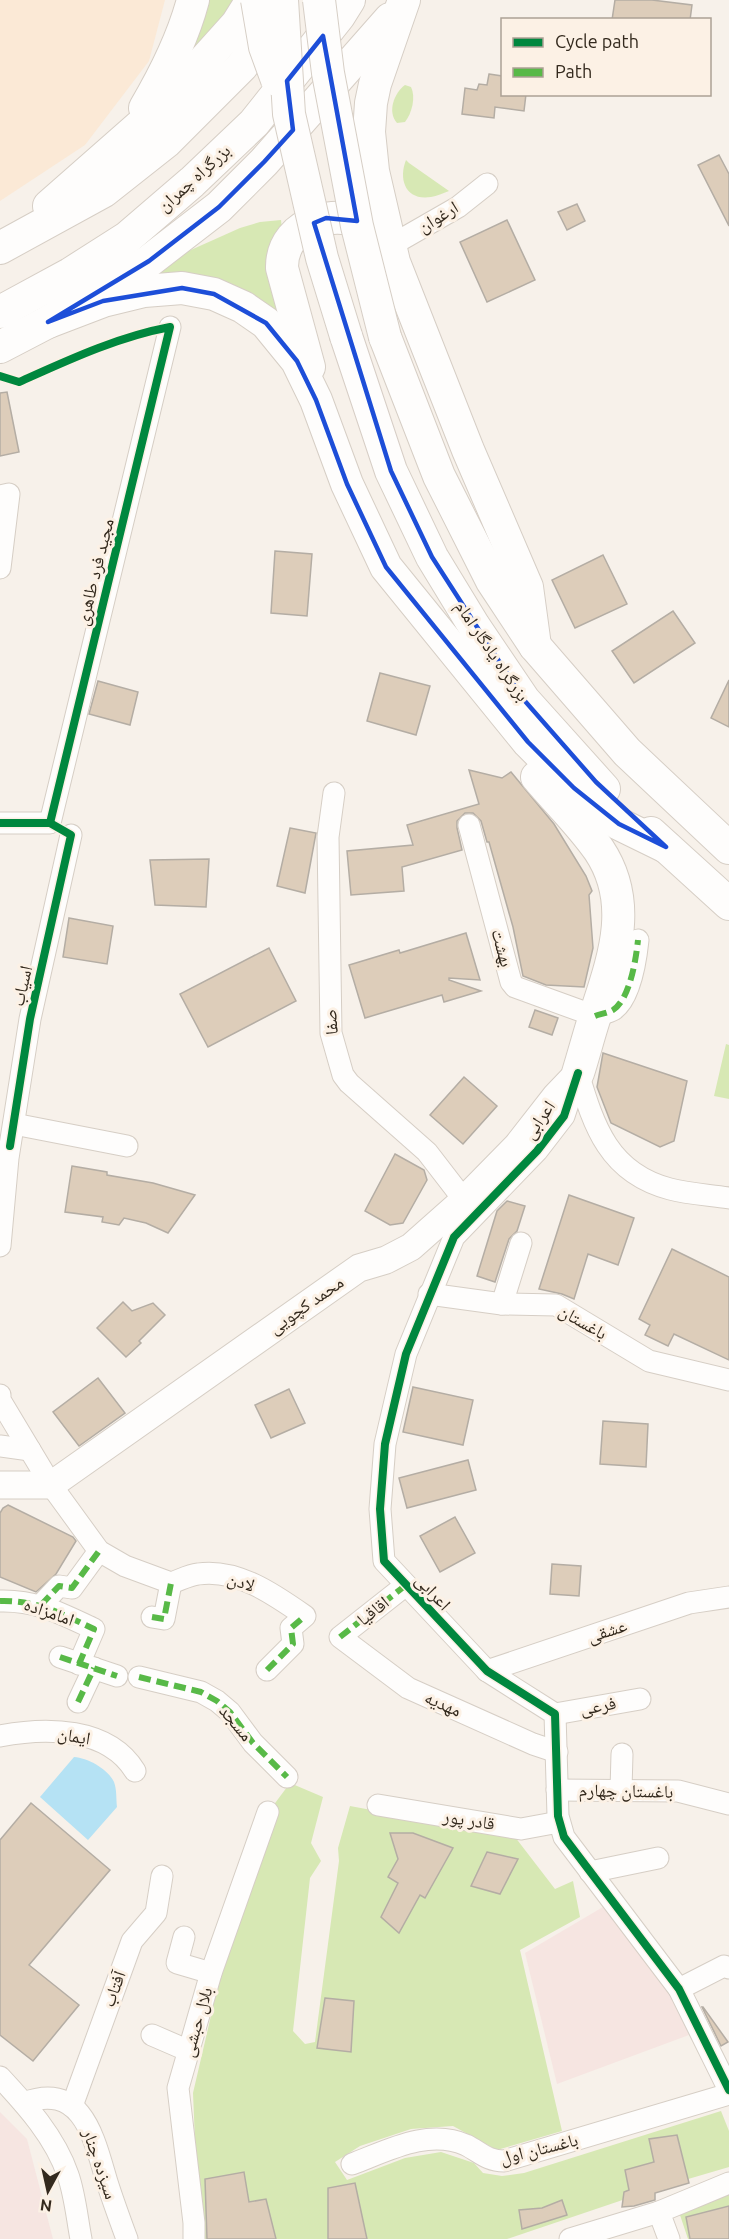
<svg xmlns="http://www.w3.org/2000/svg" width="729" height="2239" font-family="Ubuntu,'Noto Naskh Arabic',sans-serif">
	<rect width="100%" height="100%" fill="#f7f1ea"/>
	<path fill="#fbe9d6" d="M0,0H165L149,61L85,145L0,201Z"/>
	<g fill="#f6e5e1">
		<path d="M603,1907L674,1997L689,2035L557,2084L525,1953Z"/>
		<path d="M0,2112L27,2139L53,2239H0Z"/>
	</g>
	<g fill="#d7e8b4">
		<path d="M202,0H242L159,100Z"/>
		<path d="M405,85L411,87C416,97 412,113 405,122L397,123C387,112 394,93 405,85Z"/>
		<path d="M406,160L409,163L449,191C443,193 437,196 431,197C406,201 398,180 406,160Z"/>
		<path d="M281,220L294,334L126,279L240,228L260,222Z"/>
		<path d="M726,1044L729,1045V1099L714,1096Z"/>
		<path d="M290,1783L323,1797L311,1843L321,1861L310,1878L293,2031L305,2044L315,2042L339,1861L338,1848L350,1806L515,1837L555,1889L573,1881L580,1917L520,1950L562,2131L497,2150L453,2126L411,2129L360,2146L335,2162L347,2180L405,2158L441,2152L474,2163L483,2173L502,2176L524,2173L721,2111L729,2131V2167L661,2187L507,2239H199L193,2093L220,1977L264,1818Z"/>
		<path d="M729,2194V2239H688L680,2215Z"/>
	</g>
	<path fill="#b5e2f4" d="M74,1757C88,1758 108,1769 114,1782C117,1790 116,1799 117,1807L88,1840L40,1797Z"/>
	<g fill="#ddcdba" stroke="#b4ada4" stroke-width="1.5">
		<path d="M615,0H652L692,5L690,20H612Z"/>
		<path d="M489,74L502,76V94H526L524,111L495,107L494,118L462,114L465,88L477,90L479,84L487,85Z"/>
		<path d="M719,155L729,174V226L698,165Z"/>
		<path d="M577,204L585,221L567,230L558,212Z"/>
		<path d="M507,220L535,280L487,302L460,242Z"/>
		<path d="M7,392L19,452L0,456V393Z"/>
		<path d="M275,551L312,554L307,616L271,613Z"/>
		<path d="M603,555L627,604L575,628L552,580Z"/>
		<path d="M673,611L695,643L634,683L612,651Z"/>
		<path d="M380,673L430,686L416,735L367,721Z"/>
		<path d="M729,680V727L711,718Z"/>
		<path d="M98,681L138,692L130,725L89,714Z"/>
		<path d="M469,770L502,778L511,772L554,824L586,876L592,891L589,895L593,948L584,987L546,985L523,976L513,927L489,842H487L481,821L473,813H465L457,821V828L462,850L402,867L404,891L351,895L347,851L413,845L407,825L479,804Z"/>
		<path d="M290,828L316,833L305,893L277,886Z"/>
		<path d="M209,859L206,907L155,905L150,860Z"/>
		<path d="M69,918L113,926L107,964L63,957Z"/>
		<path d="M466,933L480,980L449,978V980L481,991L444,1002L442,995L365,1018L349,965L399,950L400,953Z"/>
		<path d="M269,948L296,1001L208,1047L180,994Z"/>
		<path d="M535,1010L558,1018L552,1035L529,1027Z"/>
		<path d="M603,1053L687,1081L674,1141L660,1147L611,1123L597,1087Z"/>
		<path d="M464,1077L497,1106L463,1144L430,1115Z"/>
		<path d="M395,1154L424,1170L427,1180L403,1223L390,1225L365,1211Z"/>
		<path d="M72,1166L107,1172V1175L153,1183L195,1195L168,1233L146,1223L124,1218L119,1225L102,1222L103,1217L65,1212Z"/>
		<path d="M569,1195L634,1218L618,1265L588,1254L574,1299L562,1294L539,1289Z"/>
		<path d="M507,1201L525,1206L517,1231L509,1239L495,1282L477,1276L497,1211Z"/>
		<path d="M672,1249L729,1277V1360L674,1334L668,1346L645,1335L650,1325L639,1319Z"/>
		<path d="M123,1302L132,1311L153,1303L165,1315L139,1341L141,1343L126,1357L97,1328Z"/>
		<path d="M98,1378L125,1413L79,1446L53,1412Z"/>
		<path d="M413,1387L473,1400L463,1445L403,1432Z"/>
		<path d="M289,1389L305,1423L271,1438L255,1405Z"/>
		<path d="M603,1421L648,1424L646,1467L600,1464Z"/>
		<path d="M468,1460L476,1490L407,1508L399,1478Z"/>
		<path d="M8,1505L73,1537L76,1541L56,1574L36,1592L0,1577V1513L3,1508Z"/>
		<path d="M455,1517L475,1553L440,1572L420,1536Z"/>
		<path d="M552,1564L581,1566L579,1596L550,1594Z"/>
		<path d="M31,1803L110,1870L29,1965L79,2005L33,2061L0,2035V1840Z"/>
		<path d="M390,1833H413L453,1848L425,1898L420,1895L399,1933L381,1917L398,1883L388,1877L398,1859Z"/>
		<path d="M487,1852L518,1859L500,1894L471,1886Z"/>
		<path d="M325,1998L354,2001L351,2052L317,2048Z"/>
		<path d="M702,2007H703L728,2042L721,2046Z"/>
		<path d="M677,2135L689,2183L655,2193V2200L634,2206L622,2207L624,2192L629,2190L625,2170L654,2162L649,2139Z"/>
		<path d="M244,2172L249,2202L266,2199L276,2239H207L205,2179Z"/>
		<path d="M355,2183L367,2239H328V2188Z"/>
		<path d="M562,2200L567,2215L522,2229L519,2210L542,2208Z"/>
		<path d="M729,2206V2239H690L686,2217Z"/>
	</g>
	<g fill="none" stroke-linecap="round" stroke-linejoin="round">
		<defs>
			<g id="minor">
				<path d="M390,251L397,242L458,207L487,184"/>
				<path d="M0,496L9,494L0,568"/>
				<path d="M334,793L328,837L331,1033L343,1075L349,1083L427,1152L464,1200"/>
				<path d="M0,823H50L170,327"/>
				<path d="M469,825L511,982L515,987L595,1016C600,1014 608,1013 613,1010C630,999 636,959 638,940"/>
				<path d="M578,1073C594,1127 609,1173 670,1189C689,1194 710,1195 729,1198"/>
				<path d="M577,1076L564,1116L537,1151L454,1237L406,1354L385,1444L380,1509L384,1561L487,1671L555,1714L558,1816L564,1837L679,1989L729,2090"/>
				<path d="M14,1124L127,1146"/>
				<path d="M0,1246L8,1158L30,1019L71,835"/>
				<path d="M429,1294L502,1304L556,1305L649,1361L729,1380"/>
				<path d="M502,1304L521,1243"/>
				<path d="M0,1395V1400L51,1485L99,1551L125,1566L171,1583"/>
				<path d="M0,1446L30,1450"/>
				<path d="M171,1583C180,1580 189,1575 198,1574C237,1568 275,1595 305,1616L291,1628L293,1644L267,1670"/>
				<path d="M406,1585L340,1637L408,1688L533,1744L557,1752"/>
				<path d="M0,1601C37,1600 62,1614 94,1629L79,1664"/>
				<path d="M41,1605L59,1586L72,1588L99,1551"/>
				<path d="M152,1617L164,1619L171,1583"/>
				<path d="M60,1657L117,1676"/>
				<path d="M487,1671L689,1603L729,1597"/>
				<path d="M139,1677L201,1692L217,1701L230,1712L253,1743L287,1777"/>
				<path d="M78,1702L94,1668"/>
				<path d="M555,1714L640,1699"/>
				<path d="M0,1736C46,1727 108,1727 135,1771"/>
				<path d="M557,1790L678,1791L729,1804"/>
				<path d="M621,1790L622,1754"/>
				<path d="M378,1805L521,1829L559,1822"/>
				<path d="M590,1872L658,1858"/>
				<path d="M184,1937L177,1963L211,1973"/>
				<path d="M679,1989L724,1966L729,1968"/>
				<path d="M152,2035L189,2051"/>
				<path d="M0,2077C27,2106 55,2137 68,2175C75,2195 77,2218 81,2239"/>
				<path d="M24,2103C83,2081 94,2139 107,2182C113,2201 120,2220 127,2239"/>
				<path d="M72,2106L132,1941L156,1913L162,1876"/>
				<path d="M352,2164C387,2151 428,2128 466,2145C480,2152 487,2161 504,2161L729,2094"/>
				<path d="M194,2239V2223L178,2088L211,1973L268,1812"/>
				<path d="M570,2239L659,2212"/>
				<path d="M669,2239L659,2212L729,2183"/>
			</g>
			<path id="major" d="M0,1485H51L359,1268L386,1260L411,1247L464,1200L517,1146L556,1096L578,1073"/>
			<g id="highway">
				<path d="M404,0L375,84L371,103L369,132L373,171L394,262L468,450L527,587L535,646"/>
				<path d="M145,108C165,74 183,38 193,0"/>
				<path d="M49,206L165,104L237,24L252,0"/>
				<path d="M0,248L104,191L166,142L242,66L276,20"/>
				<path d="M0,312L70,274L128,237L192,182L254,123L339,16L349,0"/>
				<path d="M48,322L103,301L144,291L182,288L214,294L243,307L266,323L297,361L316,400L347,484L386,567L528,742L574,788L619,824L666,847"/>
				<path d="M346,336L391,471L432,557L474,626L524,700L604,789"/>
				<path d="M385,337L439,476L492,581L535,646L627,752L729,848"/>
				<path d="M0,347L48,322L149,261L219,207L264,162L390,19"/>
				<path d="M309,367L282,268C281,219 346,203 378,233"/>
				<path d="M537,777C557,801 581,824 599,850C635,904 613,960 595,1016C589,1034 584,1054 578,1073"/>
				<path d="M651,833L729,904"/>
			</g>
		</defs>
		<use href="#minor" stroke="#d6cec5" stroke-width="23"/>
		<use href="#major" stroke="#d6cec5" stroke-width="29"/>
		<use href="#highway" stroke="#d6cec5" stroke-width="34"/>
		<use href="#minor" stroke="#fefdfc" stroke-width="21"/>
		<use href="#major" stroke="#fefdfc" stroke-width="27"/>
		<use href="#highway" stroke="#fefdfc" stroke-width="32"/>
		<defs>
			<g id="highway-bridge">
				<path d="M257,0L265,47L277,80"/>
				<path d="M282,0L289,114L322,258L346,336"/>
				<path d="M319,0L328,73L357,226L385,337"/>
			</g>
		</defs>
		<use href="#highway-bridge" stroke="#d6cec5" stroke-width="34" stroke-linecap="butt"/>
		<use href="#highway-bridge" stroke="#fefdfc" stroke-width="32"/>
		<g stroke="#58b947" stroke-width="6" stroke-dasharray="12 6" stroke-linecap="butt">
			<path d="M595,1016C600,1014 608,1013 613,1010C630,999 636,959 638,940"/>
			<path d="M0,1601C37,1600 62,1614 94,1629L79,1664"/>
			<path d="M41,1605L59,1586L72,1588L99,1551"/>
			<path d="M152,1617L164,1619L171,1583"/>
			<path d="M340,1637L406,1585"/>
			<path d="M60,1657L117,1676"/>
			<path d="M267,1670L293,1644L291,1628L305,1616"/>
			<path d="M139,1677L201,1692L217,1701L230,1712L253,1743L287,1777"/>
			<path d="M78,1702L94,1668"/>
		</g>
		<defs>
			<g id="cycleway">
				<path d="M0,376L19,382C68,360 117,337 170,327L50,823"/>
				<path d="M0,823H50L71,835L30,1019L10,1146"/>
				<path d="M578,1073L564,1116L537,1151L454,1237L406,1354L385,1444L380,1509L384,1561L487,1671L555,1714L558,1816L564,1837L679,1989L729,2090"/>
			</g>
		</defs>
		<use href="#cycleway" stroke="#fcf1e5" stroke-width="11"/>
		<use href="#cycleway" stroke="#00873e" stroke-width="8"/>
	</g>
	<path fill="none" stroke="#1d4ed8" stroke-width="4.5" stroke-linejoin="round" d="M323,36L357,221L326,218L314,223L391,471L432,557L524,700L596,782L666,847L619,824L574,788L528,742L386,567L347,484L316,400L297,361L266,323L214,294L182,288L103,301L48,322L149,261L219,207L264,162L293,130L287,81Z"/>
	<g text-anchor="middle" stroke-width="6" stroke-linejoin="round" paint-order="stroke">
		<g font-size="18" fill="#33291d" stroke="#fcf1e5">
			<text transform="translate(194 178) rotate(-42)" y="6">بزرگراه چمران</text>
			<text transform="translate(438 217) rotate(-31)" y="6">ارغوان</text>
			<text transform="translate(95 572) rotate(-76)" y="6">مجید فرد طاهری</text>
			<text transform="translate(492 651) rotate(56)" y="6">بزرگراه یادگار امام</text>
			<text transform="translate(502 948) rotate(75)" y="6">بهشت</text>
			<text transform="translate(22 986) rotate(-77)" y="6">اسیاب</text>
			<text transform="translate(331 1022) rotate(-94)" y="6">صفا</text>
			<text transform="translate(539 1120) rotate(-56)" y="6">اعرابی</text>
			<text transform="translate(306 1305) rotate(-35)" y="6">محمد کچویی</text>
			<text transform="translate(583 1322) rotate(30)" y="6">باغستان</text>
			<text transform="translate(241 1582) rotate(18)" y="6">لادن</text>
			<text transform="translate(433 1592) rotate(47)" y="6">اعرابی</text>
			<text transform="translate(373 1611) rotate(-38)" y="6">اقاقیا</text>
			<text transform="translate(49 1612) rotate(19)" y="6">امامزاده</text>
			<text transform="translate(607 1631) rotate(-18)" y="6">عشقی</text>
			<text transform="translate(443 1704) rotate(24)" y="6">مهدیه</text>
			<text transform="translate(598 1706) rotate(-10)" y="6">فرعی</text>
			<text transform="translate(236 1723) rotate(50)" y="6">مسجد</text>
			<text transform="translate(74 1736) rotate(10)" y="6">ایمان</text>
			<text transform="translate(626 1791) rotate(1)" y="6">باغستان چهارم</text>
			<text transform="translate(469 1820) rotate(9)" y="6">قادر پور</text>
			<text transform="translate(114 1989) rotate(-70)" y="6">آفتاب</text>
			<text transform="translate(197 2022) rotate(-74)" y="6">بلال حبشی</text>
			<text transform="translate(539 2149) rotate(-14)" y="6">باغستان اول</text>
			<text transform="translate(100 2164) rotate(71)" y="6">سیزده چنار</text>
		</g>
	</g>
	<rect x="501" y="18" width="210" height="78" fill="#fcf1e5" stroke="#aca195" stroke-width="1.5"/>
	<rect x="513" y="38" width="30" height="9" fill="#00873e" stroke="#aca195" stroke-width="1.5"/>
	<text x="555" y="48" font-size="18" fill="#33291d">Cycle path</text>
	<rect x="513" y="68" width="30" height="9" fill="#58b947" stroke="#aca195" stroke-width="1.5"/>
	<text x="555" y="78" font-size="18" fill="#33291d">Path</text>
	<g transform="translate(48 2191) rotate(188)" stroke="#fcf1e5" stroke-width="4.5" paint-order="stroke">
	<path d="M0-4.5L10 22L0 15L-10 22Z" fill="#33291d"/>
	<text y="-9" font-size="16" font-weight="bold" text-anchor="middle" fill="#33291d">N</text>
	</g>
</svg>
